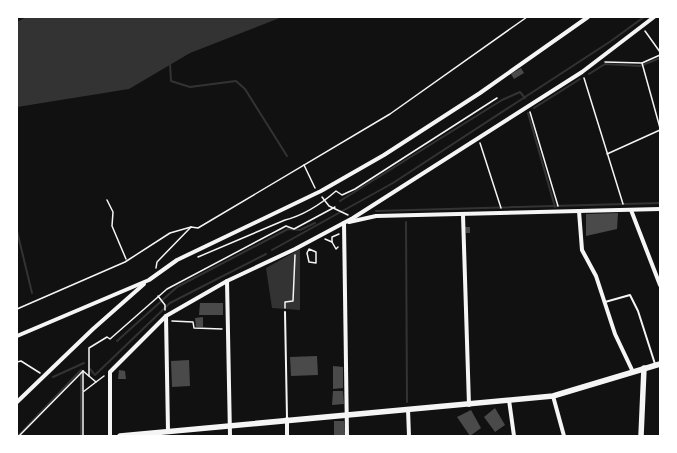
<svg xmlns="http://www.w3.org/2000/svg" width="677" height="453" font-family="'Golos Text',sans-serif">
	<rect width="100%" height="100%" fill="#111"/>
	<g fill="#333">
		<path d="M26,17H282L190,53L129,89L17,107V22Z"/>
		<path d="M300,249V310L272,308L266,268Z"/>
	</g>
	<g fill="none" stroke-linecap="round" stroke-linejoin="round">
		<g stroke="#333" stroke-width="2">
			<path d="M170,63L171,81L190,87L236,81L245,89L287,156"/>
			<path d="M589,74L605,64L640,66L660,58"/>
			<path d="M534,108L580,79"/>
			<path d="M528,113L555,207"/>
			<path d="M340,201L502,100L520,92L525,98"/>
			<path d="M376,211L660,203"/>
			<path d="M406,222L407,402"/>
			<path d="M17,231L32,293"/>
			<path d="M272,250L393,183L611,41L644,17"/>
			<path d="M117,341L177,287L288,229L300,230L315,223"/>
			<path d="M90,369L95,375L170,303L266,254"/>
			<path d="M53,377L84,363"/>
			<path d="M18,436L81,370"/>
			<path d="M81,436V372"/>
		</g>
	</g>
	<g fill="#4a4a4a">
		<path d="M521,68L524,73L514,79L511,74Z"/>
		<path d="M618,213L617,229L586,236V214Z"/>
		<path d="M465,227H470V233H466Z"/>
		<path d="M200,303H223V315H199Z"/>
		<path d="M203,317V327H196L195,318Z"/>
		<path d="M317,356L318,375L291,376L290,357Z"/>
		<path d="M189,360L190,386L172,387L171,361Z"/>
		<path d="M333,366L343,367V388L333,389Z"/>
		<path d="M119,370L125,371L126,379H118Z"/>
		<path d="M333,391H343L344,404L332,405Z"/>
		<path d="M495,408L505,425L495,432L484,417Z"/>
		<path d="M471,410L481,428L470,436L457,417Z"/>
		<path d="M334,421H344L345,436H334Z"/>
	</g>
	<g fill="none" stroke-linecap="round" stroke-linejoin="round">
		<g stroke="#f5f5f5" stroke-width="1.5">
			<path d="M645,31L660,52"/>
			<path d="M605,62L642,63L660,55"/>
			<path d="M642,63L660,128"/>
			<path d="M584,78L623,204"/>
			<path d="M530,112L558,206"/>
			<path d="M480,143L501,208"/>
			<path d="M607,154L660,130"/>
			<path d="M304,165L315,188"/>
			<path d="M322,197L329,206L348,215"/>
			<path d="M107,200L113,212L112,226L126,259"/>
			<path d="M325,239L332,242L336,249L338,247"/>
			<path d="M332,242V237L339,234"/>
			<path d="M309,249L316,252V263L309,262L307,253Z"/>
			<path d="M198,257L285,220C305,215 321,204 336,191L342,195L355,189L497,98"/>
			<path d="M156,268L157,262L191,227"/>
			<path d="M158,296L165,305V310"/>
			<path d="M285,308V302L293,301L295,255"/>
			<path d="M17,309L125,262L170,233L191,227L198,228L390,114L527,17"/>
			<path d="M172,321L193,322L194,328L222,329"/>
			<path d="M17,362L21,361L40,373"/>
			<path d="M83,371L96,382L104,376"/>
			<path d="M89,376V348L107,337L110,339L167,289L286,226L294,229L335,207"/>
			<path d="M83,391V371"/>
			<path d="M19,436L83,371"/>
			<path d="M83,436V392L96,382"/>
		</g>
		<g stroke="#f5f5f5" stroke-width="2">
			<path d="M605,302L630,295L638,311L655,364"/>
			<path d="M285,312L287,418"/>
		</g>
		<g stroke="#f5f5f5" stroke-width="4">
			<path d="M631,210L660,285"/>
			<path d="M579,211L582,250L596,276L615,334L633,372"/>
			<path d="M463,215L469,405"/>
			<path d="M349,222L376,216L660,209"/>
			<path d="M344,223L347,436"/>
			<path d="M227,281L230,436"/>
			<path d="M166,316L168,431"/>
			<path d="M17,336L149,280L177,260L321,191L384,155L480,93L588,17"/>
			<path d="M553,396L564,436"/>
			<path d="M509,400L514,436"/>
			<path d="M17,402L93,329L144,284"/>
			<path d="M408,409L409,436"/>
			<path d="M287,419V436"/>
			<path d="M110,436V372L166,316L227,281L295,249L353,218L582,72L654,17"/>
		</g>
		<g stroke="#f5f5f5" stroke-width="5.5">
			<path d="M120,436L553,396L660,364"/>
			<path d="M641,436L644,368"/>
		</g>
	</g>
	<rect width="677" height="453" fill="none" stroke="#ffffff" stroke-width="36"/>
</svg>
